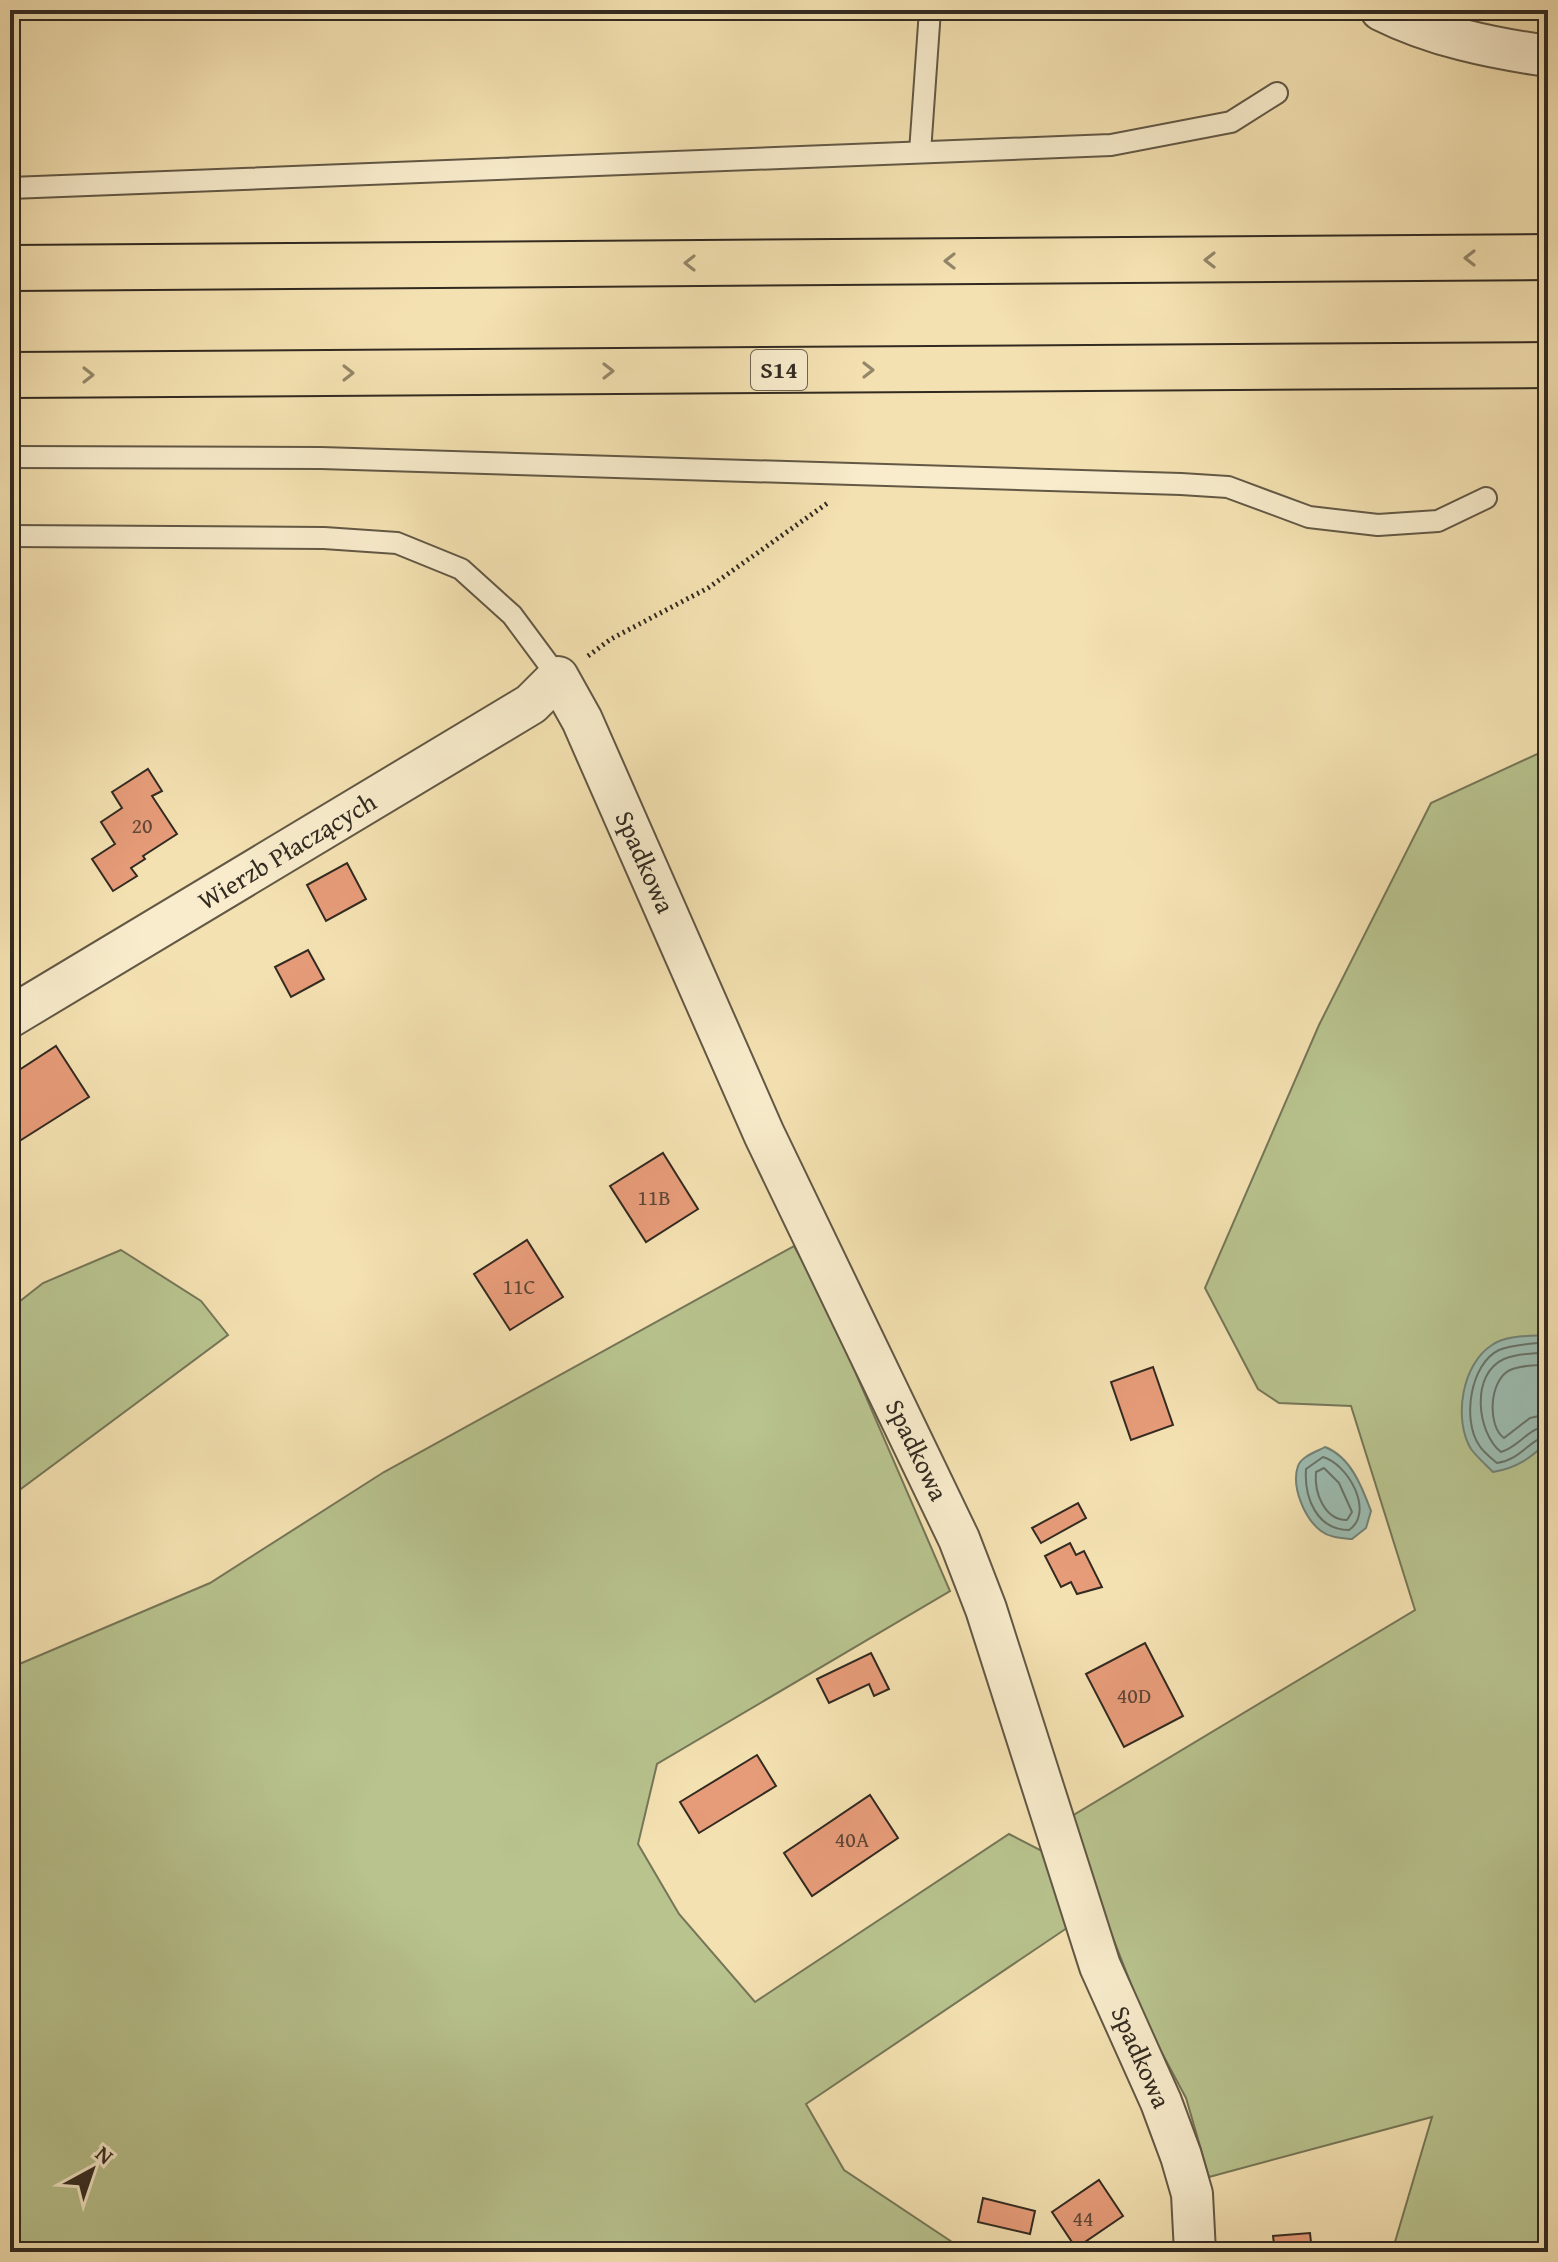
<svg xmlns="http://www.w3.org/2000/svg" width="1558" height="2262" font-family="'Gentium Book Plus',serif">
	<rect width="100%" height="100%" fill="#f4e1b1"/>
	<filter id="stains"><feTurbulence type="fractalNoise" baseFrequency=".0025" numOctaves="4"/><feColorMatrix values="0 0 0 0 .2 0 0 0 0 .09 0 0 0 0 .02 0 0 0 .5 -.17"/></filter>
	<radialGradient id="worn" r=".72"><stop offset=".6" stop-color="#630" stop-opacity="0"/><stop offset="1" stop-color="#630" stop-opacity=".3"/></radialGradient>
	<g fill="#b8c38e" stroke="#757658" stroke-width="2">
		<path d="M1548,749V2252H1392L1432,2117L1209,2177L1186,2098L1147,2025L1104,1915L1072,1816L1415,1610L1351,1406L1279,1403L1258,1389L1205,1288L1319,1025L1431,803Z"/>
		<path d="M794,1246L825,1302L950,1591L657,1764L638,1844L679,1914L755,2002L1009,1834L1042,1851L1073,1906L1067,1928L806,2104L844,2170L967,2252H10V1668L210,1583L384,1472Z"/>
		<path d="M121,1250L201,1301L228,1335L10,1497V1309L43,1283Z"/>
	</g>
	<g fill="#9cbcb1" stroke="#728277" stroke-width="2">
		<path d="M1548,1335V1441C1531,1458 1517,1468 1493,1472C1486,1465 1477,1457 1471,1449C1453,1419 1462,1364 1492,1345C1506,1335 1532,1336 1548,1335Z"/>
		<path d="M1325,1447C1351,1457 1362,1487 1371,1511L1366,1528L1352,1539C1341,1538 1330,1538 1321,1531C1304,1518 1291,1486 1298,1466C1302,1456 1316,1452 1325,1447Z"/>
	</g>
	<g fill="none" stroke-linecap="round" stroke-linejoin="round">
		<g stroke="#677369" stroke-width="2">
			<path d="M1548,1342C1532,1344 1514,1344 1499,1350C1470,1364 1462,1420 1479,1445C1483,1452 1491,1458 1497,1463C1521,1460 1529,1439 1548,1436"/>
			<path d="M1548,1353C1534,1353 1517,1354 1504,1359C1470,1374 1477,1433 1501,1452C1519,1447 1529,1427 1548,1426"/>
			<path d="M1548,1365C1536,1365 1521,1365 1510,1370C1489,1380 1487,1426 1504,1438L1530,1418L1548,1414"/>
			<path d="M1323,1457C1348,1464 1375,1512 1349,1530C1317,1530 1304,1498 1306,1469Z"/>
			<path d="M1324,1468L1339,1483L1352,1512L1347,1520C1324,1520 1314,1492 1316,1472Z"/>
		</g>
	</g>
	<g fill="#e79c79" stroke="#322a21" stroke-width="2">
		<path d="M148,769L162,791L152,796L177,834L143,856L145,859L131,868L137,876L113,891L92,859L115,844L101,822L122,808L112,792Z"/>
		<path d="M347,863L366,899L326,921L307,885Z"/>
		<path d="M308,950L324,979L291,997L275,967Z"/>
		<path d="M56,1046L89,1097L10,1147V1076Z"/>
		<path d="M663,1153L698,1209L646,1242L610,1186Z"/>
		<path d="M527,1240L563,1297L510,1330L474,1274Z"/>
		<path d="M1153,1367L1173,1425L1131,1440L1111,1382Z"/>
		<path d="M1078,1503L1086,1518L1041,1543L1032,1528Z"/>
		<path d="M1070,1543L1076,1555L1084,1551L1102,1587L1077,1594L1071,1582L1061,1587L1045,1556Z"/>
		<path d="M1145,1643L1183,1716L1124,1747L1086,1674Z"/>
		<path d="M871,1653L889,1689L874,1696L869,1684L829,1703L817,1679Z"/>
		<path d="M757,1755L776,1786L699,1833L680,1802Z"/>
		<path d="M870,1795L898,1838L812,1896L784,1853Z"/>
		<path d="M1099,2180L1123,2216L1076,2248L1052,2212Z"/>
		<path d="M983,2198L1035,2211L1030,2234L978,2222Z"/>
		<path d="M1310,2233L1312,2252H1275L1273,2236Z"/>
	</g>
	<g fill="none" stroke-linecap="round" stroke-linejoin="round">
		<defs>
			<g id="lane">
				<path d="M920,152L930,10"/>
				<path d="M10,188L1111,145L1231,122L1277,93"/>
				<path d="M10,457L321,458L1181,484L1228,487L1309,517L1378,525L1438,521L1486,498"/>
				<path d="M10,536L324,538L397,543L461,569L512,615L558,677"/>
			</g>
			<g id="street">
				<path d="M1381,10C1433,36 1491,48 1548,56"/>
				<path d="M10,1017L531,704L558,677L582,720L764,1134L959,1539L986,1609L1100,1966L1161,2102L1181,2156L1192,2194L1195,2252"/>
			</g>
			<g id="highway">
				<path d="M10,268L1548,257"/>
				<path d="M10,375L1548,365"/>
			</g>
		</defs>
		<use href="#lane" stroke="#625845" stroke-width="24"/>
		<use href="#street" stroke="#625845" stroke-width="44"/>
		<use href="#highway" stroke="#322a21" stroke-width="48"/>
		<path stroke="#322a21" stroke-width="5" stroke-dasharray="2 4" stroke-linecap="butt" d="M588,656L611,639L708,588L829,502"/>
		<use href="#lane" stroke="#f8eccc" stroke-width="20"/>
		<use href="#street" stroke="#f8eccc" stroke-width="40"/>
		<use href="#highway" stroke="#f4e1b1" stroke-width="44"/>
	</g>
	<defs><path id="oneway-chevron" d="M-2-3.5L2.5 0L-2 3.5" fill="none" stroke-width="1.6" stroke-linecap="round" stroke-linejoin="round" transform="scale(2)"/></defs>
	<g stroke="#938669">
		<use href="#oneway-chevron" transform="translate(1470 258) rotate(180)"/>
		<use href="#oneway-chevron" transform="translate(1210 260) rotate(180)"/>
		<use href="#oneway-chevron" transform="translate(950 261) rotate(180)"/>
		<use href="#oneway-chevron" transform="translate(690 263) rotate(180)"/>
		<use href="#oneway-chevron" transform="translate(868 370)"/>
		<use href="#oneway-chevron" transform="translate(608 371)"/>
		<use href="#oneway-chevron" transform="translate(348 373)"/>
		<use href="#oneway-chevron" transform="translate(88 375)"/>
	</g>
	<g text-anchor="middle" stroke-width="6" stroke-linejoin="round" paint-order="stroke">
		<g font-size="22" fill="#5f4637">
			<text x="142" y="833">20</text>
			<text x="654" y="1205">11B</text>
			<text x="519" y="1294">11C</text>
			<text x="1134" y="1703">40D</text>
			<text x="852" y="1847">40A</text>
			<text x="1083" y="2226">44</text>
		</g>
		<rect fill="#f8eccc" stroke="#6d6454" stroke-width="2" x="751" y="350" width="56" height="40" rx="6"/>
		<g font-size="24" font-weight="bold" fill="#322a21">
			<text x="779" y="378">S14</text>
		</g>
		<g font-size="26" fill="#322a21" stroke="#f8eccc">
			<text transform="translate(287 851) rotate(-31)" y="9">Wierzb Płaczących</text>
			<text transform="translate(645 862) rotate(66)" y="9">Spadkowa</text>
			<text transform="translate(917 1450) rotate(64)" y="9">Spadkowa</text>
			<text transform="translate(1141 2057) rotate(66)" y="9">Spadkowa</text>
		</g>
	</g>
	<rect width="1558" height="2262" fill="none" stroke="#f4e1b1" stroke-width="40"/>
	<rect x="12" y="12" width="1534" height="2238" fill="none" stroke="#322a21" stroke-width="4"/>
	<rect x="20" y="20" width="1518" height="2222" fill="none" stroke="#322a21" stroke-width="2"/>
	<g transform="translate(92 2170) rotate(40)" stroke="#f8eccc" stroke-width="6" paint-order="stroke">
	<path d="M0-6L14 30L0 20L-14 30Z" fill="#322a21"/>
	<text y="-12" font-size="22" font-weight="bold" text-anchor="middle" fill="#322a21">N</text>
	</g>
	<rect width="100%" height="100%" filter="url(#stains)"/>
	<rect width="100%" height="100%" fill="url(#worn)"/>
</svg>
